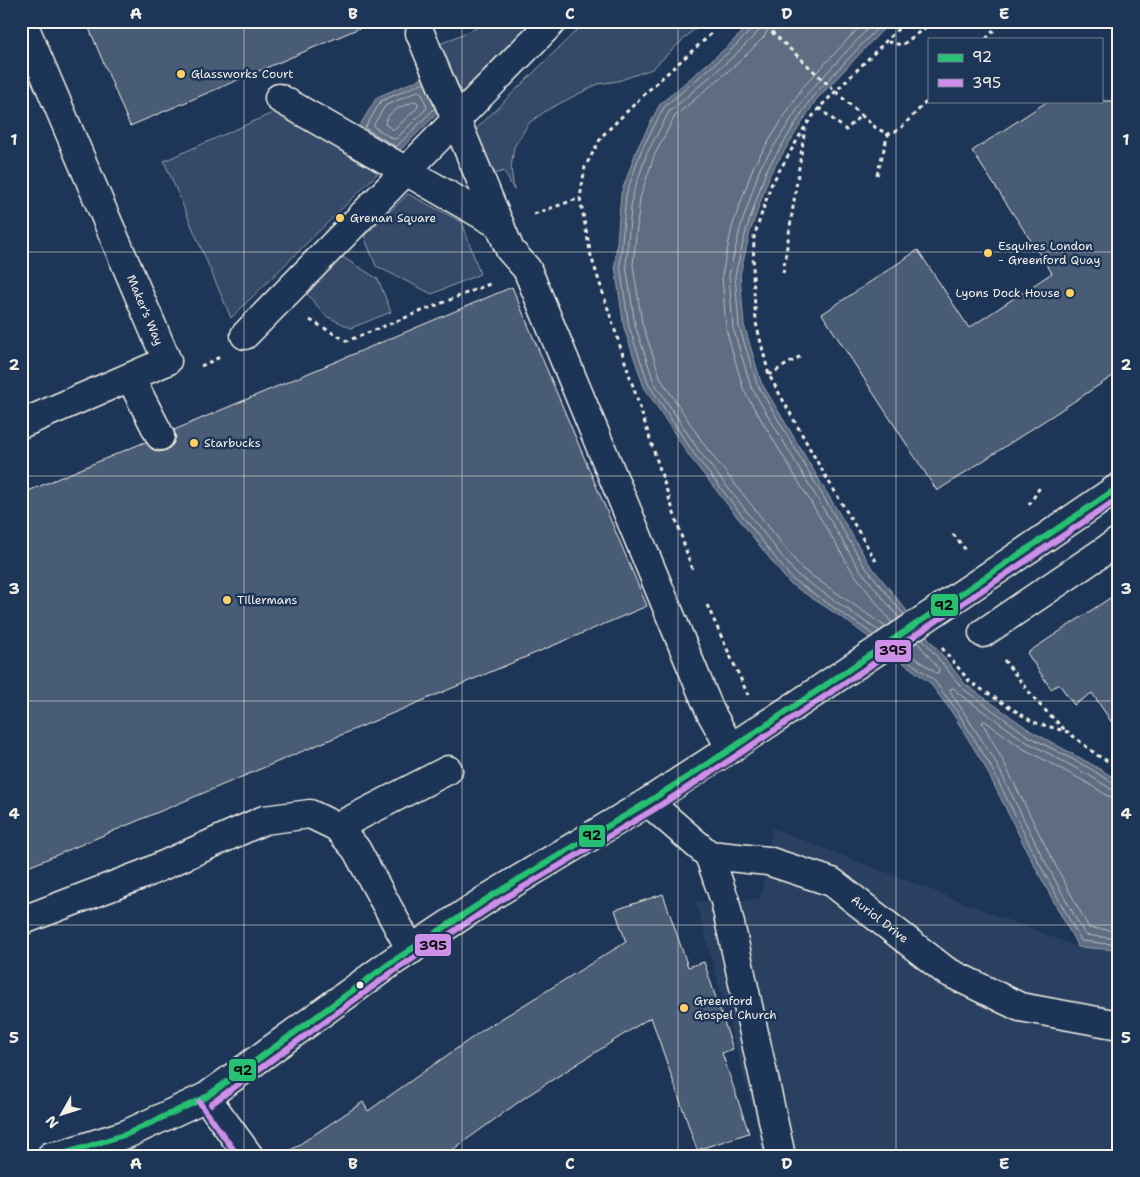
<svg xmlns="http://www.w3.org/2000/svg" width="1140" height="1177" font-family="'Shantell Sans',sans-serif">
	<rect width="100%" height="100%" fill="#1d3557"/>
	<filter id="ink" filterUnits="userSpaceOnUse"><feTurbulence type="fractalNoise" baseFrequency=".02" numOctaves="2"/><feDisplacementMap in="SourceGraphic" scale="10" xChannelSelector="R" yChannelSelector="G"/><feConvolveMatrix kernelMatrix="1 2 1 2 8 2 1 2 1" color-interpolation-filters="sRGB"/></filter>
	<g filter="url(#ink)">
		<path fill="#2a4060" d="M772,828L1078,947L1119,950V1156H761L759,1132L696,902L760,899L768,861Z"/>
		<g fill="#354a67" stroke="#949ea8">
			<path d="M492,21H535L462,94L440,44Z"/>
			<path d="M593,21H703L652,69L618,81L598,84L547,110L529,123L514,147L511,168L514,190L504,171L495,174L475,130L580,27Z"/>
			<path d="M277,111L378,173L231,318L164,161Z"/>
			<path d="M408,194L462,222L480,274L432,294L376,266L364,236Z"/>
			<path d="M341,256L378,279L391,312L351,328L326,316L307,294Z"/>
		</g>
		<g fill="#5e6d82" stroke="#9aa2ab">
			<path d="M753,21H891L816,100L770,174L750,232L740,275L744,325L761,382L868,562L965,684L1031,731L1093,765L1119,781V950L1078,947L1032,861L984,765L951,711L929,682L844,619L789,583L690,457L644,387L624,328L615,266L621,194L637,149L660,104L727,47Z"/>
			<path d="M427,76L441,110L396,154L357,130L377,97Z"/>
		</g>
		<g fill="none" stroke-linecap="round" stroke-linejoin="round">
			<g stroke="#b8bcbf" stroke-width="1">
				<path d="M756,21L754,27L730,51L664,107L641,151L626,195L620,265L629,327L649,385L694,454L792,579L874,635"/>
				<path d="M762,21L760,30L735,55L669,112L647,153L632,197L626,265L635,325L654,382L699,451L796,574L879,631"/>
				<path d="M770,21L768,29L764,37L740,61L675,116L654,156L640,198L633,265L642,323L661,379L705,446L802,569L886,627"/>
				<path d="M865,21L802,88L754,165L732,227L722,275L726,329L744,391L852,571L892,623"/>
				<path d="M875,21L808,93L760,168L740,229L729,275L733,328L751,387L858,567L899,618"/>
				<path d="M884,21L812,97L766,171L746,231L735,275L739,326L757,384L863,564L904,615"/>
				<path d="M425,84L422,83L381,101L365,128L396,147L435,108"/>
				<path d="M419,91L422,93L427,108L396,139H393L374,127V124L385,106Z"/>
				<path d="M415,101L418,103V107L395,129H392L385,124C387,110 403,107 415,101Z"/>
				<path d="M922,638L962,688L1028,736L1091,769L1114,784H1119"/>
				<path d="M905,650L936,673H938L939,669L917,642"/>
				<path d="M899,654L933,679L955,708L989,763L1037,859L1081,941L1119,945"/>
				<path d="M1119,791L1111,789L1087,774L1025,741L959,694L954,688L950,689V691L994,759L1042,856L1085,935L1119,939"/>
				<path d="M1119,798L1108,796L1084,781L1022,748L985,721L982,722L1001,757L1049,853L1089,928L1119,931"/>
			</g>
		</g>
		<g fill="#485b74" stroke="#f4f1e8">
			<path d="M86,21H376L130,126Z"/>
			<path d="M1048,101H1119V372L937,491L822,314L918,250L969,328L1052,273L972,151Z"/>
			<path d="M512,287L647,606L21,870V494L145,442L152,449L159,452L167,450L173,444L176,437L174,430Z"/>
			<path d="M1119,592V733L1092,693L1074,705L1059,684L1051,689L1027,653Z"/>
			<path d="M663,894L688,967L704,962L733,1049L722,1053L749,1133L697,1150L651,1017L527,1096L444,1156H282L363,1102L368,1111L483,1030L626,942L615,910Z"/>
		</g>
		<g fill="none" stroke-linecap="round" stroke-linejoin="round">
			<defs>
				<g id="minor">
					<path d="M420,33L510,250L527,269L702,692L711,713L731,749"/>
					<path d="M279,98L500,225"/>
					<path d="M245,335L553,21"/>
					<path d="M130,377L160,436"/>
					<path d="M21,424L167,361L22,21"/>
					<path d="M1030,548L1119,487"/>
					<path d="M983,633L1119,541"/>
					<path id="s1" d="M648,802L709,855L768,861L832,882L946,971L1020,1007L1119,1025"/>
					<path d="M337,827L448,770"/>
					<path d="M709,855L725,901L781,1156"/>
					<path d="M21,921L144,874L264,820L310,814L337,827L356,849L411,950"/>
					<path d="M206,1097L249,1156"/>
					<path d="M51,1156L63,1154L127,1134L206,1097L389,964L493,895L648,802L795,706"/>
				</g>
			</defs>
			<use href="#minor" stroke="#f4f1e8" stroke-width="31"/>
			<g stroke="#f4f1e8" stroke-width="3" stroke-dasharray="4 4" stroke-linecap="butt">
				<path d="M986,39L1002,21"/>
				<path d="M888,42L902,45L934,21"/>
				<path d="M819,108L846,130L861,115L876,128L888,134L899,130L929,99"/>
				<path d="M877,175L888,134"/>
				<path d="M534,214L580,198"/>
				<path d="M783,273L805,128"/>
				<path d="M310,320L347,341L492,283"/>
				<path d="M201,366L220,357"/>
				<path d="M769,375L801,356"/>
				<path d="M1029,505L1040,487"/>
				<path d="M953,534L965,549"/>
				<path d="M876,561L819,465L769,375L756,323L753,275L754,237L771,185L806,125L819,108L906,21"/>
				<path d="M692,569L591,256L580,198L585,167L602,136L653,86L711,34"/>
				<path d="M707,605L748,695"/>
				<path d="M942,648L970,682L1033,722L1068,732L1097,755L1119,768"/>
				<path d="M1004,660L1038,703L1067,732"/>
			</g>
			<use href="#minor" stroke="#1d3557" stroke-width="28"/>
			<defs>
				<path id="minor-bridge" d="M795,706L1030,548"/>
			</defs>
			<use href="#minor-bridge" stroke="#f4f1e8" stroke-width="31" stroke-linecap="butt"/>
			<path stroke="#f4f1e8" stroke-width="3" stroke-dasharray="4 4" stroke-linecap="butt" d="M760,21L861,115"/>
			<use href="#minor-bridge" stroke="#1d3557" stroke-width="28"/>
			<defs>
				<path id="bus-1" d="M52,1156L63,1154L127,1134L206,1097L389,964L493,895L648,802L731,749L1119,487"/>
				<g id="bus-2">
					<path d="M199,1102L238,1156"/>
					<path d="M211,1104L394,971L498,902L653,810L736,756L1119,498"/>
				</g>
			</defs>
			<use href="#bus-1" stroke="#1d3557" stroke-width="10"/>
			<use href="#bus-2" stroke="#1d3557" stroke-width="10"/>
			<use href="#bus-1" stroke="#26c172" stroke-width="6"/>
			<use href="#bus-2" stroke="#ce8fe9" stroke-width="6"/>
		</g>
	</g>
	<path fill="none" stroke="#f4f1e8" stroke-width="1" stroke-opacity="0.55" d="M244,21V1156M462,21V1156M678,21V1156M896,21V1156M21,252H1119M21,476H1119M21,701H1119M21,925H1119"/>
	<g fill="#ffd166" stroke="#1d3557" stroke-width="2">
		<circle cx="181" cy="74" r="5"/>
		<circle cx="340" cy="218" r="5"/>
		<circle cx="988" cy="253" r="5"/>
		<circle cx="1070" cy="293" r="5"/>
		<circle cx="194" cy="443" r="5"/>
		<circle cx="227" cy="600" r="5"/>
		<circle cx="684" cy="1008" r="5"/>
	</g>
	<circle fill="#f4f1e8" stroke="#1d3557" stroke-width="2" cx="360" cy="985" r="4.5"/>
	<g text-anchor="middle" stroke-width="5" stroke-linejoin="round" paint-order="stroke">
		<g font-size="12" fill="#f4f1e8" stroke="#1d3557" text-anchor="start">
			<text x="191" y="78">Glassworks Court</text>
			<text x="350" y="222">Grenan Square</text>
			<text x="998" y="250">Esquires London<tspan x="998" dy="14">- Greenford Quay</tspan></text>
			<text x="1060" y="297" text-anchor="end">Lyons Dock House</text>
			<text x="204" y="447">Starbucks</text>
			<text x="237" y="604">Tillermans</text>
			<text x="694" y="1005">Greenford<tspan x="694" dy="14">Gospel Church</tspan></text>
		</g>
		<g font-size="12" fill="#f4f1e8" stroke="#1d3557">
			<text transform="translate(145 310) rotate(67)" y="4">Maker's Way</text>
			<text dy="4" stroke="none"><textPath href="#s1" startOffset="268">Auriol Drive</textPath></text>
		</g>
	</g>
	<g stroke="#1d3557" stroke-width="2">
		<rect x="930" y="593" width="29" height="24" rx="5" fill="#26c172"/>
		<rect x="874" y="639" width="38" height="24" rx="5" fill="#ce8fe9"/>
		<rect x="578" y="824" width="28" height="24" rx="5" fill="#26c172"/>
		<rect x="414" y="933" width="38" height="24" rx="5" fill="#ce8fe9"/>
		<rect x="228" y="1058" width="29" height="24" rx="5" fill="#26c172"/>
	</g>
	<g font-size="14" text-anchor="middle" font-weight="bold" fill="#111">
		<text x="944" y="610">92</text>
		<text x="893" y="655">395</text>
		<text x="592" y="840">92</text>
		<text x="433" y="950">395</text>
		<text x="243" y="1075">92</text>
	</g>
	<rect width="1140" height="1177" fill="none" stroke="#1d3557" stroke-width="55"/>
	<rect x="928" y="38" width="175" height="65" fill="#1d3557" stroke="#738091"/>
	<rect x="938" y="54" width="25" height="8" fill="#26c172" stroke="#738091"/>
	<text x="972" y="62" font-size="15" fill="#f4f1e8">92</text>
	<rect x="938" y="79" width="25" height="8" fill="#ce8fe9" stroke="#738091"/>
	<text x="972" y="88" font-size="15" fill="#f4f1e8">395</text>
	<g transform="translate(62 1114) rotate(231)" stroke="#1d3557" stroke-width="4" paint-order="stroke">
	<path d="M0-4L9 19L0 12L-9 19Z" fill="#f4f1e8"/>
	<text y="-8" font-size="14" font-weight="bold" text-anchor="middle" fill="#f4f1e8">N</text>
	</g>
	<rect x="28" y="28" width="1084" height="1122" fill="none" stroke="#f4f1e8" stroke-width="2"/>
	<g font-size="16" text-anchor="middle" font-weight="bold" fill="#f4f1e8">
		<text x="136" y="19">A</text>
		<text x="353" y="19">B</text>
		<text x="570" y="19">C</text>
		<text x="787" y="19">D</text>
		<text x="1004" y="19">E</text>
		<text x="14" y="145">1</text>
		<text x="1126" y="145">1</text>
		<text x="14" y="370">2</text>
		<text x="1126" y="370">2</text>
		<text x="14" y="594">3</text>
		<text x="1126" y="594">3</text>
		<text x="14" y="819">4</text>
		<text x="1126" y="819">4</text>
		<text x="14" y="1043">5</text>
		<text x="1126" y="1043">5</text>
		<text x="136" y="1169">A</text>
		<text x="353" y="1169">B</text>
		<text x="570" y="1169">C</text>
		<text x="787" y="1169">D</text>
		<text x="1004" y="1169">E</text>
	</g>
</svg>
